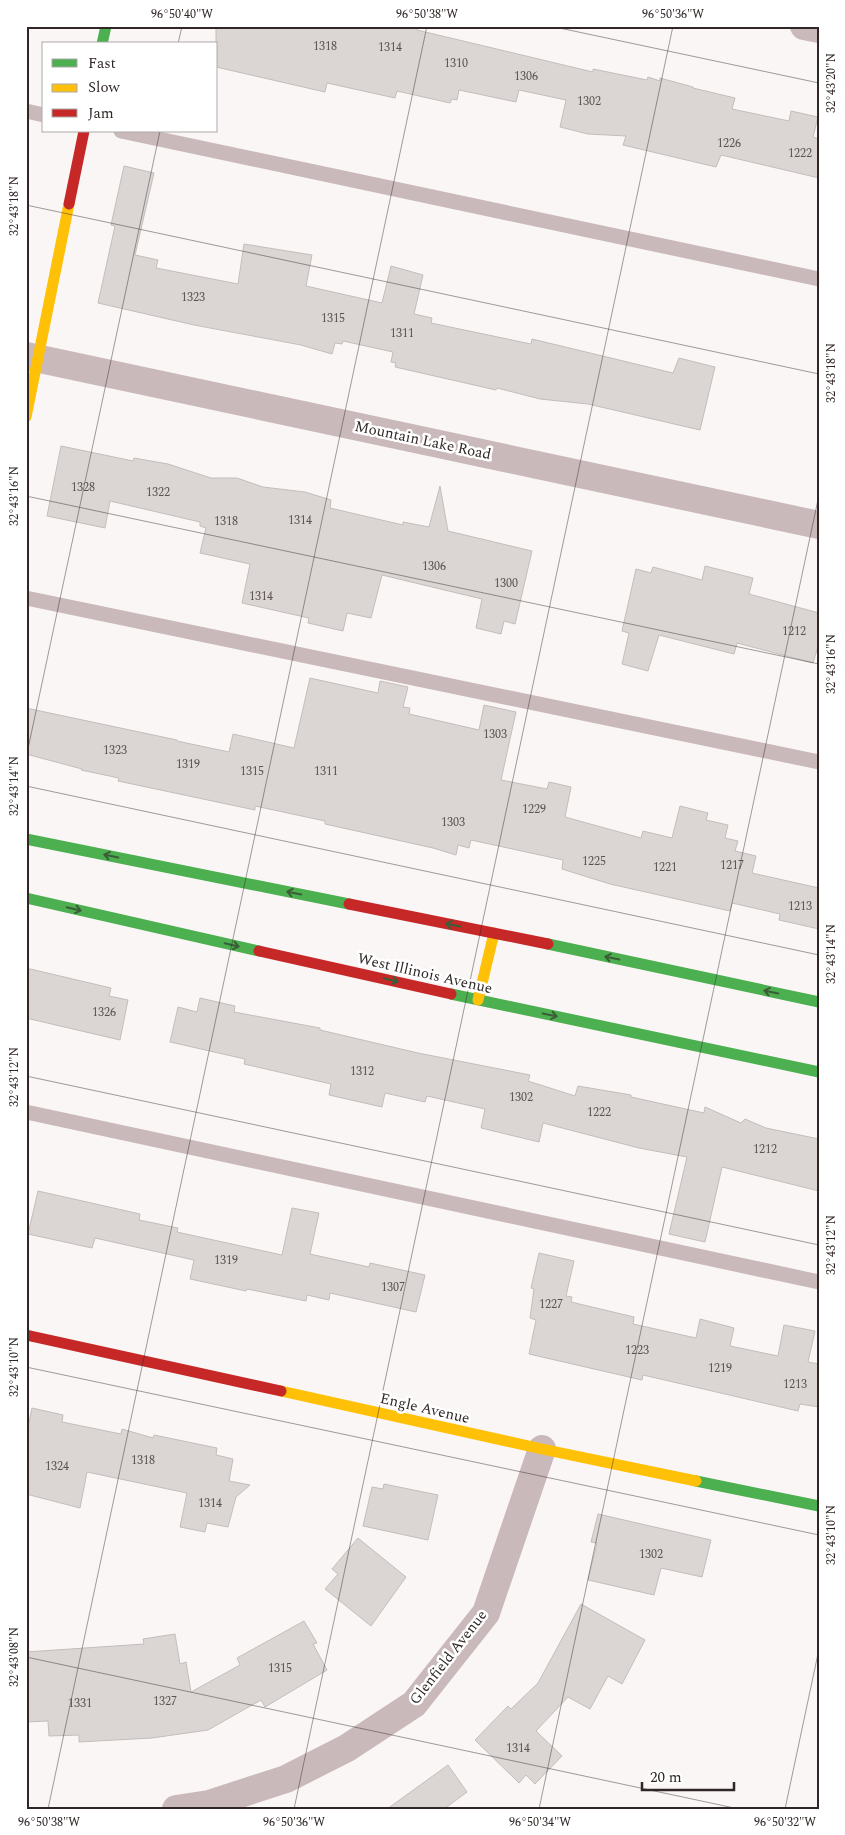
<svg xmlns="http://www.w3.org/2000/svg" width="845" height="1835" font-family="Spectral,serif">
	<rect width="100%" height="100%" fill="#fbf6f6"/>
	<g fill="#dbd5d3" stroke="#c3bebc">
		<path d="M216,26H418L417,30L593,72V69L647,80L648,77L660,81V78L693,87V88L735,98L732,109L789,121L791,111L818,117L813,137L819,139V178L721,155L716,167L623,145L626,136L588,134L560,127L566,100L519,90L516,102L459,90L457,100L452,99L450,103L397,91L395,98L327,83L325,92L216,67Z"/>
		<path d="M124,166L154,173L135,255L158,260L156,268L238,284L244,244L312,255L306,286L382,303L391,266L423,275L414,314L432,318L431,323L531,344L532,339L673,373L679,358L715,367L700,430L588,404L540,399L497,388L496,390L395,367L396,363L391,362L393,352L343,341L342,344L335,343L332,354L301,345L194,325L98,303L115,226L111,225Z"/>
		<path d="M61,446L133,461L134,458L168,464L211,478H237L263,487L305,492L331,500L330,508L403,525V522L429,527L440,486L448,531L532,551L515,624L504,621L501,634L476,628L482,599L382,575L371,618L347,613L343,631L308,623L309,618L242,603L250,564L200,553L206,528L200,526V522L110,501L105,528L47,516Z"/>
		<path d="M705,566L753,578L749,594L819,613V643L813,663L737,643L734,654L659,635L648,671L622,664L629,633L622,631L636,569L651,573L653,567L702,580Z"/>
		<path d="M310,678L378,693L380,681L408,687L403,707L410,708L409,714L479,730L484,705L516,712L501,780L547,789L549,782L571,787L565,817L641,838L643,831L672,838L680,806L708,813L706,820L728,825L725,838L738,841L735,851L756,856L752,873L819,888V929L779,920L780,914L732,903L730,911L610,884L562,869L563,860L471,840L469,848L458,845L456,855L433,848L325,824V821L255,806V810L118,781L119,778L81,770L82,769L26,754V708L177,740V741L229,752L233,734L294,748Z"/>
		<path d="M26,968L111,988L109,996L128,1000L120,1040L26,1018Z"/>
		<path d="M200,998L235,1006L234,1012L320,1028V1030L418,1053L530,1075L528,1081L575,1096L578,1086L631,1095V1097L704,1113L705,1107L741,1123L745,1119L766,1128L819,1139V1191L722,1167L705,1242L669,1234L687,1157L639,1148L543,1123L539,1142L481,1128L485,1109L427,1096L425,1102L385,1093L382,1107L329,1095L331,1084L244,1064L245,1059L170,1042L178,1007L197,1012Z"/>
		<path d="M38,1191L140,1214L139,1220L178,1228L177,1232L282,1255L292,1208L319,1213L310,1254L369,1267L370,1263L425,1275L416,1312L330,1293L329,1300L307,1295L306,1301L247,1289L246,1291L190,1279L194,1260L95,1238L92,1248L28,1234Z"/>
		<path d="M539,1253L574,1261L566,1296L572,1297L571,1302L634,1317L633,1324L696,1338L700,1319L734,1328L730,1346L778,1356L784,1325L815,1331L808,1362L819,1364V1407L800,1404L798,1411L643,1375L642,1380L529,1354L536,1320L530,1318L534,1289L531,1288Z"/>
		<path d="M32,1408L63,1415L62,1422L121,1434L122,1429L153,1438L154,1435L217,1448L216,1455L233,1459L229,1481L250,1485L236,1497L228,1527L207,1523L205,1532L180,1527L187,1493L87,1472L80,1508L26,1494V1437Z"/>
		<path d="M384,1484L438,1495L428,1540L363,1526L372,1487L383,1489Z"/>
		<path d="M598,1514L711,1540L702,1577L661,1568L654,1595L588,1580L597,1543L591,1542Z"/>
		<path d="M358,1538L406,1577L371,1626L325,1589L338,1574L332,1569Z"/>
		<path d="M581,1604L645,1640L622,1684L608,1676L590,1709L568,1697L536,1731L562,1756L535,1784L526,1775L519,1783L475,1740L508,1706L511,1709L538,1683Z"/>
		<path d="M304,1621L317,1643L313,1644L327,1670L265,1707L261,1700L208,1730L152,1738L79,1742V1735L49,1736L48,1721L26,1722V1652L144,1644L143,1639L175,1634L180,1664L186,1662L191,1692L240,1665L237,1658Z"/>
		<path d="M448,1765L467,1792L444,1809H387Z"/>
	</g>
	<g fill="none" stroke-linecap="round" stroke-linejoin="round">
		<g stroke="#cab9bb" stroke-width="15">
			<path d="M26,111L44,115"/>
			<path d="M121,131L819,279"/>
			<path d="M26,598L819,762"/>
			<path d="M26,1112L819,1282"/>
		</g>
		<g stroke="#cab9bb" stroke-width="28">
			<path d="M804,26L819,29"/>
			<path d="M26,356L819,525"/>
			<path d="M176,1809L209,1804L286,1779L347,1748L414,1704L486,1613L542,1449"/>
		</g>
		<g stroke="#4caf50" stroke-width="11">
			<path d="M102,44L106,26"/>
			<path d="M26,839L349,904"/>
			<path d="M26,898L259,951"/>
			<path d="M548,944L819,1002"/>
			<path d="M451,994L819,1072"/>
			<path d="M696,1481L819,1506"/>
		</g>
		<g stroke="#ffc107" stroke-width="11">
			<path d="M26,417L69,204"/>
			<path d="M478,1000L494,933"/>
			<path d="M281,1391L542,1449L696,1481"/>
		</g>
		<g stroke="#c62828" stroke-width="11">
			<path d="M69,204L84,131"/>
			<path d="M349,904L548,944"/>
			<path d="M259,951L451,994"/>
			<path d="M26,1335L281,1391"/>
		</g>
	</g>
	<defs><path id="oneway-shaft" d="M-6 0H5M1.5-3L5.5 0L1.5 3" fill="none" stroke-width="1.6" stroke-linecap="round" stroke-linejoin="round" transform="scale(1.25)"/></defs>
	<g stroke="#3b5d37">
		<use href="#oneway-shaft" transform="translate(111 856) rotate(-168)"/>
		<use href="#oneway-shaft" transform="translate(294 893) rotate(-169)"/>
		<use href="#oneway-shaft" transform="translate(74 909) rotate(13)"/>
		<use href="#oneway-shaft" transform="translate(453 925) rotate(-169)"/>
		<use href="#oneway-shaft" transform="translate(232 945) rotate(13)"/>
		<use href="#oneway-shaft" transform="translate(612 958) rotate(-168)"/>
		<use href="#oneway-shaft" transform="translate(391 980) rotate(13)"/>
		<use href="#oneway-shaft" transform="translate(771 992) rotate(-168)"/>
		<use href="#oneway-shaft" transform="translate(550 1015) rotate(12)"/>
	</g>
	<path fill="none" stroke="#2f2726" stroke-width="1" stroke-opacity="0.45" d="M550,26L819,83M178,44L182,26M26,205L819,374M26,496L819,664M26,758L160,131M26,786L819,955M26,1076L819,1245M26,1367L819,1535M26,1657L739,1809M48,1809L427,26M294,1809L673,26M539,1809L819,495M785,1809L819,1649"/>
	<g text-anchor="middle" stroke-width="5" stroke-linejoin="round" paint-order="stroke">
		<g font-size="12" fill="#5a5251">
			<text x="325" y="50">1318</text>
			<text x="390" y="51">1314</text>
			<text x="456" y="67">1310</text>
			<text x="526" y="80">1306</text>
			<text x="589" y="105">1302</text>
			<text x="729" y="147">1226</text>
			<text x="800" y="157">1222</text>
			<text x="193" y="301">1323</text>
			<text x="333" y="322">1315</text>
			<text x="402" y="337">1311</text>
			<text x="83" y="491">1328</text>
			<text x="158" y="496">1322</text>
			<text x="300" y="524">1314</text>
			<text x="226" y="525">1318</text>
			<text x="434" y="570">1306</text>
			<text x="506" y="587">1300</text>
			<text x="261" y="600">1314</text>
			<text x="794" y="635">1212</text>
			<text x="495" y="738">1303</text>
			<text x="115" y="754">1323</text>
			<text x="188" y="768">1319</text>
			<text x="252" y="775">1315</text>
			<text x="326" y="775">1311</text>
			<text x="534" y="813">1229</text>
			<text x="453" y="826">1303</text>
			<text x="594" y="865">1225</text>
			<text x="732" y="869">1217</text>
			<text x="665" y="871">1221</text>
			<text x="800" y="910">1213</text>
			<text x="104" y="1016">1326</text>
			<text x="362" y="1075">1312</text>
			<text x="521" y="1101">1302</text>
			<text x="599" y="1116">1222</text>
			<text x="765" y="1153">1212</text>
			<text x="226" y="1264">1319</text>
			<text x="393" y="1291">1307</text>
			<text x="551" y="1308">1227</text>
			<text x="637" y="1354">1223</text>
			<text x="720" y="1372">1219</text>
			<text x="795" y="1388">1213</text>
			<text x="143" y="1464">1318</text>
			<text x="57" y="1470">1324</text>
			<text x="210" y="1507">1314</text>
			<text x="651" y="1558">1302</text>
			<text x="280" y="1672">1315</text>
			<text x="165" y="1705">1327</text>
			<text x="80" y="1707">1331</text>
			<text x="518" y="1752">1314</text>
		</g>
		<g font-size="15" fill="#2f2726" stroke="#fff">
			<text transform="translate(423 440) rotate(12)" y="5">Mountain Lake Road</text>
			<text transform="translate(425 973) rotate(13)" y="5">West Illinois Avenue</text>
			<text transform="translate(425 1408) rotate(13)" y="5">Engle Avenue</text>
			<text transform="translate(448 1657) rotate(-52)" y="5">Glenfield Avenue</text>
		</g>
	</g>
	<rect width="845" height="1835" fill="none" stroke="#ffffff" stroke-width="55"/>
	<rect x="42" y="42" width="175" height="90" fill="#ffffff" stroke="#aca9a8"/>
	<rect x="52" y="59" width="25" height="8" fill="#4caf50" stroke="#aca9a8"/>
	<text x="88" y="68" font-size="15" fill="#2f2726">Fast</text>
	<rect x="52" y="84" width="25" height="8" fill="#ffc107" stroke="#aca9a8"/>
	<text x="88" y="92" font-size="15" fill="#2f2726">Slow</text>
	<rect x="52" y="109" width="25" height="8" fill="#c62828" stroke="#aca9a8"/>
	<text x="88" y="118" font-size="15" fill="#2f2726">Jam</text>
	<path d="M642 1782v8h92v-8" fill="none" stroke="#2f2726" stroke-width="2.5"/>
	<text x="650" y="1782" font-size="15" fill="#2f2726" stroke="#ffffff" stroke-width="4" paint-order="stroke">20 m</text>
	<rect x="28" y="28" width="790" height="1780" fill="none" stroke="#2f2726" stroke-width="2"/>
	<g font-size="12" text-anchor="middle" fill="#2f2726">
		<text x="182" y="18">96°50'40"W</text>
		<text x="427" y="18">96°50'38"W</text>
		<text x="673" y="18">96°50'36"W</text>
		<text transform="translate(831 83) rotate(-90)" y="4">32°43'20"N</text>
		<text transform="translate(14 206) rotate(-90)" y="4">32°43'18"N</text>
		<text transform="translate(831 373) rotate(-90)" y="4">32°43'18"N</text>
		<text transform="translate(14 496) rotate(-90)" y="4">32°43'16"N</text>
		<text transform="translate(831 664) rotate(-90)" y="4">32°43'16"N</text>
		<text transform="translate(14 786) rotate(-90)" y="4">32°43'14"N</text>
		<text transform="translate(831 954) rotate(-90)" y="4">32°43'14"N</text>
		<text transform="translate(14 1077) rotate(-90)" y="4">32°43'12"N</text>
		<text transform="translate(831 1245) rotate(-90)" y="4">32°43'12"N</text>
		<text transform="translate(14 1367) rotate(-90)" y="4">32°43'10"N</text>
		<text transform="translate(831 1535) rotate(-90)" y="4">32°43'10"N</text>
		<text transform="translate(14 1657) rotate(-90)" y="4">32°43'08"N</text>
		<text x="49" y="1826">96°50'38"W</text>
		<text x="294" y="1826">96°50'36"W</text>
		<text x="540" y="1826">96°50'34"W</text>
		<text x="785" y="1826">96°50'32"W</text>
	</g>
</svg>
